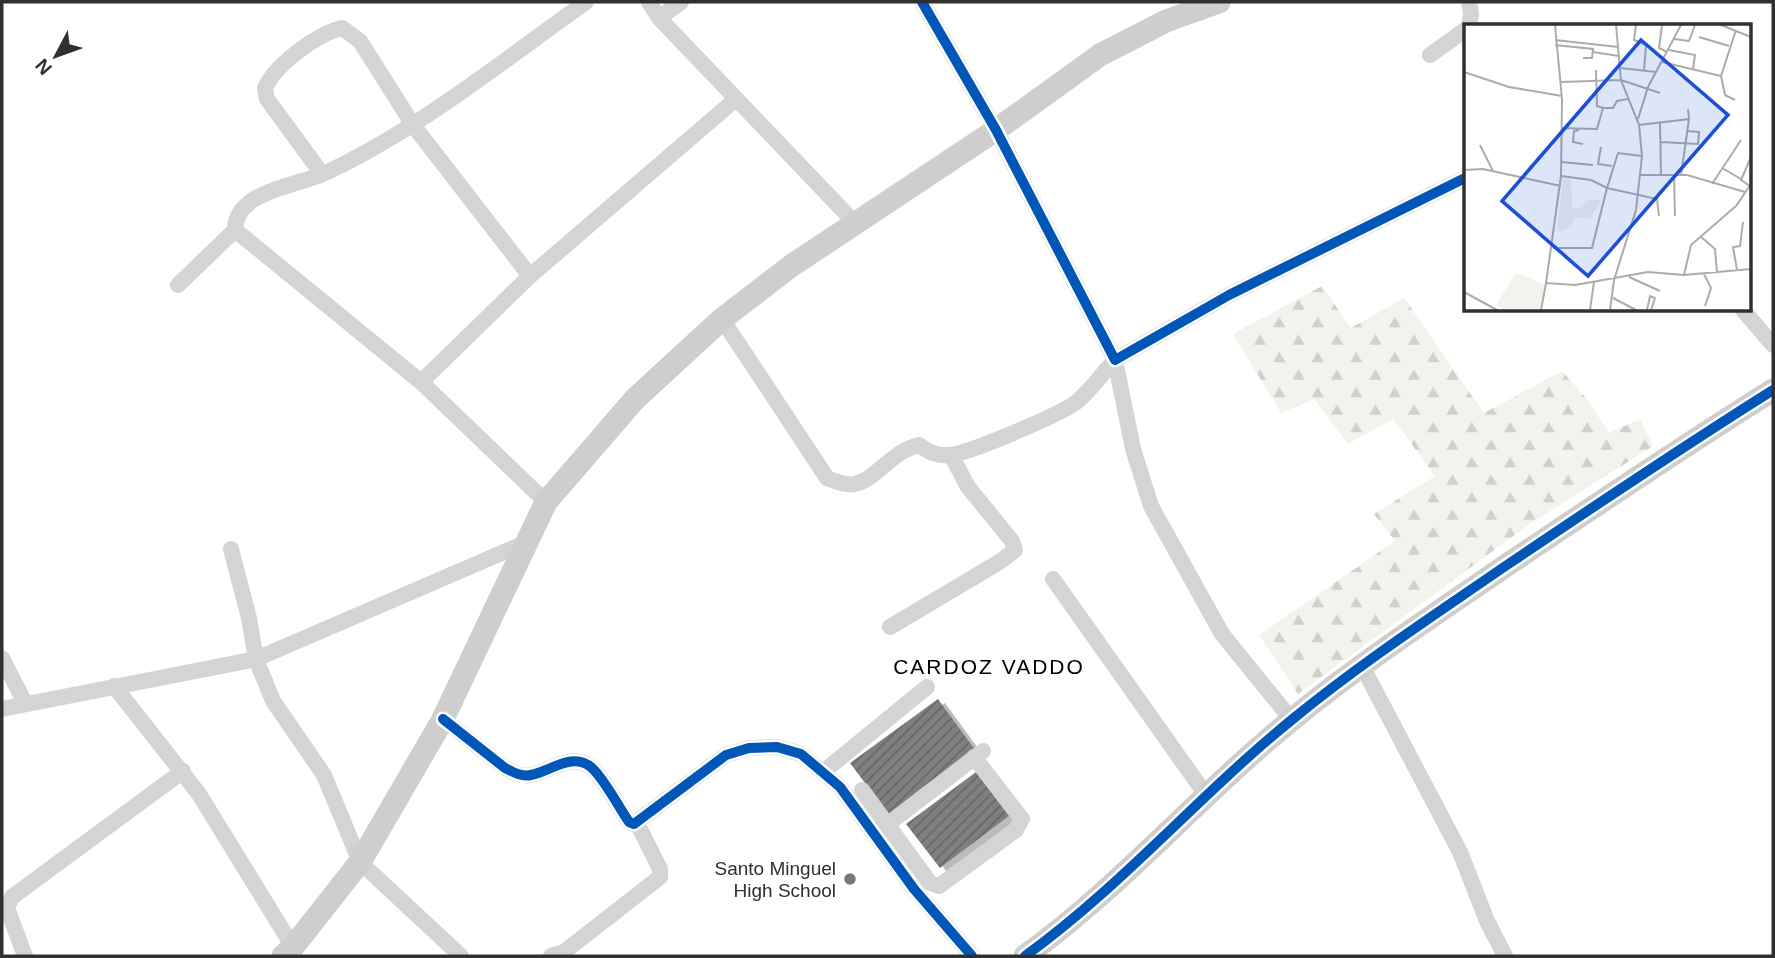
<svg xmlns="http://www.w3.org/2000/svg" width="1775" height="958" font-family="Helvetica,sans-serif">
	<defs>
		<pattern id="forest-firs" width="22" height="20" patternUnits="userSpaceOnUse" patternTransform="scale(1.75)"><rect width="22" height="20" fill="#f1f3ec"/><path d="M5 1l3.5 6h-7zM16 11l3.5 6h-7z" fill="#cfd1cb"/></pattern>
		<pattern id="building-hatch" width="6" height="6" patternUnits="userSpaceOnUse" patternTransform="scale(1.75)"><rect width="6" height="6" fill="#7f7f7f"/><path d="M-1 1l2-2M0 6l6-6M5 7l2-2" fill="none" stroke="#686868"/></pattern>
		<filter id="shadow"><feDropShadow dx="7" dy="4" stdDeviation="0" flood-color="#0004"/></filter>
	</defs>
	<rect width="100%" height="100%" fill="#fff"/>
	<path fill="url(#forest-firs)" d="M1322,286L1351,328L1404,298L1484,413L1562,371L1586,398L1609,433L1640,419L1653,446L1531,523L1298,694L1259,635L1395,541L1374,514L1435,476L1393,419L1348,444L1314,399L1281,413L1233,334Z"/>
	<g fill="url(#building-hatch)" filter="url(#shadow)">
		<path d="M938,699L976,751L889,815L850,763Z"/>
		<path d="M976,772L1009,816L940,868L906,824Z"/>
	</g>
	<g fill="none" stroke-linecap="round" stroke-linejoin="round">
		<g stroke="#d4d4d4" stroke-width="16">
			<path d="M649,2L659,18L856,224"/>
			<path d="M922,2L996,130L1115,360L1229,295L1465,178"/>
			<path d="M659,18L681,2"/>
			<path d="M1469,26L1471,14L1469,2"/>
			<path d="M1430,55L1465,30"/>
			<path d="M322,174L267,99L265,88C276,64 317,34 342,28L360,41L413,125L530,276"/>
			<path d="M235,230C235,191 296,186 323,174C418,130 501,62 586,2"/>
			<path d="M178,285L235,230L421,382L546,502"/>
			<path d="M1743,310L1773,345"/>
			<path d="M722,319L827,478C835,481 846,486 855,484C878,478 892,451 919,445C929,452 936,456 949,455C967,454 1065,413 1079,400C1092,388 1103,373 1115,360"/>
			<path d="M1115,360L1133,449L1151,506L1222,634L1291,719"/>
			<path d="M421,382L530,276L736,99"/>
			<path d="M231,549L249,618L256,659L273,701L324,775L360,862L461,956"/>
			<path d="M1053,579L1206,795"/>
			<path d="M890,627L1001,561L1015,550L1012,541L968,487L951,455"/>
			<path d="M2,658L25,703"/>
			<path d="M1361,664L1460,852L1487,921L1505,956"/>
			<path d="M114,686L199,794L293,947"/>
			<path d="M2,709L256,659L527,542"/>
			<path d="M443,719L505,768C513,772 521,777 531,775C551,771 573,751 592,768C605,780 618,806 629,822L634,824L726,755L749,748L777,747L801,754L840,787L914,889L972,956"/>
			<path d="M823,772L927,687"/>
			<path d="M862,790L930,883L939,886L1016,830L1022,819L974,757"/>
			<path d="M879,831L983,751"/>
			<path d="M25,956L7,908L12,897L183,771"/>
			<path d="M551,956L564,952L660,877V869L637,823"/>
		</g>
		<g stroke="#cecece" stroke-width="23">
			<path d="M283,956L293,947L360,862L442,721L546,502L635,399L722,319L791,266L996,130L1100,55L1166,21L1219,2"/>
			<path d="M1025,956C1122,886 1201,793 1294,718C1361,663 1433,616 1504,567C1593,507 1682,447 1773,390"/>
		</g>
		<defs>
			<g id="cycleway">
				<path d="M922,2L996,130L1115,360L1229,295L1465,178"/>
				<path d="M443,719L505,768C513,772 521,777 531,775C551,771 573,751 592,768C605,780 618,806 629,822L634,824L726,755L749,748L777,747L801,754L840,787L914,889L972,956"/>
				<path d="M1025,956C1122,886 1201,793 1294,718C1361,663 1433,616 1504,567C1593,507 1682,447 1773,390"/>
			</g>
		</defs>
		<use href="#cycleway" stroke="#fff" stroke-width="15"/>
		<use href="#cycleway" stroke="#0057b8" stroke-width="10"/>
	</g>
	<circle fill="#787878" stroke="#fff" stroke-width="2.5" cx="850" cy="879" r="7"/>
	<g text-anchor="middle" stroke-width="7" stroke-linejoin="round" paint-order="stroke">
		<g font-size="19" fill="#303030" stroke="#fff" text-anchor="end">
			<text x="836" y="875">Santo Minguel<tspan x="836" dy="22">High School</tspan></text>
		</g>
		<g font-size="21" letter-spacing="2" fill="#000" stroke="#fff">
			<text x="989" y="674">CARDOZ VADDO</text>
		</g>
	</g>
	<g transform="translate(1464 24)">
		<rect width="287" height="287" fill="#fff"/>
		<path d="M99,154L107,155L108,184H116L126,175L137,177L126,195L110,193L107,203L97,207L93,206Z" fill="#f1f3ec"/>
		<path d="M52,249L81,261L75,286H40L32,281Z" fill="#f1f3ec"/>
		<path d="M51,258H72L71,286H50Z" fill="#f1f3ec"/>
		<path fill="none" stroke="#acacac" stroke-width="2" d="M172,1L170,16L182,21L180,47M198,1L195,24L203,28M257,1L287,13M235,13L265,22M210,15L225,17L231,1M91,16L154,23M91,21L129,25L128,34H119M205,26L231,31L229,45M129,28L155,32M198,38L257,52L272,6M156,44L192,48M132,46L133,82L139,84M0,48L45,63L98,72M257,52L261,71L271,76M97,58L157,56L196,69M174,95L184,63L217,1M196,99L197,150M175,101L225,95L224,85M97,104L133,105L139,84H149L153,77L164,75M115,106L110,107L109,118L119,120M197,118L234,120L235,108L223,107M16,121L29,147M137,123L134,140L148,142M97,138L129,141M258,144L277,155M0,146L19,145L97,162M210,150L211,192M176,151H223L281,168M217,151L225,95M97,152L127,156L143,164L154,129L178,132M248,160L277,116M286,162L277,156L287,133M236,212L251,225L253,249M89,224H128L143,164L193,175L195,192M273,246L269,223L276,222L279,198M240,250L247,264L241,282M220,251L227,221L272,182L287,160M165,253L196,267M150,256L172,186L178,132L175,101L157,56L152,1M82,259L97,152L98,75L91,1M0,268L33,286M149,274L172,286M77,286L82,259L111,261L184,248L220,251L287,245M126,286L130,258M146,286L150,256M183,286L186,272L191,274L187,286"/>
		<path fill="#1d4ed8" fill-opacity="0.15" stroke="#1d4ed8" stroke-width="3.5" d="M177,16L264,91L124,252L38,177Z"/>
		<rect width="287" height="287" fill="none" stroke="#303030" stroke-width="3.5"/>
	</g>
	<rect width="1775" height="958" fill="none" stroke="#303030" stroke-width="7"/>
	<g transform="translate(56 56) rotate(229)" stroke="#ffffff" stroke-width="5" paint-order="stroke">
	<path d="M0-5L12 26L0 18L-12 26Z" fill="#303030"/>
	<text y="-10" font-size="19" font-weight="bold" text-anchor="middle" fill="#303030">N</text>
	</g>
</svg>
